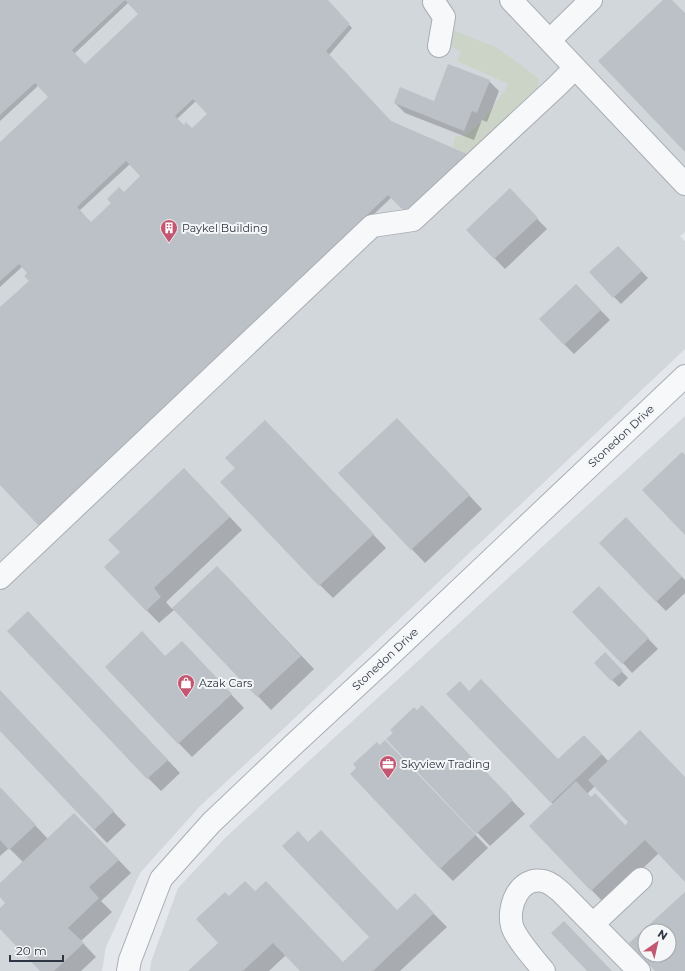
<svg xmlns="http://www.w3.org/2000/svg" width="685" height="971" font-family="Montserrat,sans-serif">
	<rect width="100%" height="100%" fill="#e4e7eb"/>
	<g fill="#d2d7dc" fill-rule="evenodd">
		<path d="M0,0H685V232L680,236L685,241V349L281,731L199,807L140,873L106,947L102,971H0Z"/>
		<path d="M685,416V971H150L151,962L178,888L226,837ZM645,931H669V955H645Z"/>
	</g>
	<path fill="#cbd4c6" d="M450,29L495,47L521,65L539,79L538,87L467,154L453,147L455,137L467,134L482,122L509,84L457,61L461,51L445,44Z"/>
	<g fill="#0003" fill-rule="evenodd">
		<path d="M0,0H327L352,28L329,55L391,122L467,155L470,157L410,215L392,197L42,528L0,483V309L30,281L29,273L23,266L0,287V144L50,97L39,85L0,121ZM128,3L139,14L85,66L74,54ZM196,101L208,114L192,129L184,126L177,119ZM130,164L142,176L91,223L79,211Z"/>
		<path d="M489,81L499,91L487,122L482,120L474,140L405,113L395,103L434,102Z"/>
		<path d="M519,200L547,229L505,269L467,230Z"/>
		<path d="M618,247L648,278L621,304L591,273Z"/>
		<path d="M586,295L610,320L574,354L564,344Z"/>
		<path d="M410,433L482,509L425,563L340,474Z"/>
		<path d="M278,434L386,548L333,598L320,585Z"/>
		<path d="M197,482L242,530L166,602L172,609L217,567L230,580L314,669L271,710L175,609L159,623L105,567Z"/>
		<path d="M636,529L685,580V593L666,611L656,601Z"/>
		<path d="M609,597L658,649L632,673L623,663Z"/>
		<path d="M40,626L180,773L161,791L148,778Z"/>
		<path d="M605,654L628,678L619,687L595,663Z"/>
		<path d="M195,656L244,708L192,757L106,667L166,657Z"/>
		<path d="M0,691L126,825L107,843L0,730Z"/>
		<path d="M469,692L558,760L597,749L608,761L685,778V880L659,853L605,904L530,826L553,804L448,694ZM595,786L629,822L625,826L587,794Z"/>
		<path d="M435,720L525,814L490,846L388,739Z"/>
		<path d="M380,746L398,754L488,848L453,881L440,868L358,768Z"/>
		<path d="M0,788L48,839L87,827L131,873L101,901L112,912L81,941L96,957L81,971H41L0,928V909L7,903L0,896V884L23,862L9,848L0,856Z"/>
		<path d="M309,843L398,911L428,908L447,927L400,971H301L286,955L269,971H189L220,943L229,897L255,892L343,963L370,937Z"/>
	</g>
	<g fill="#bcc1c7" fill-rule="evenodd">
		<path d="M0,0H328L350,24L326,51L391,121L467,154L406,213L388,195L39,526L0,485V307L29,281L24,276L27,273L19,264L0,281V142L48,97L35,83L0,115ZM125,0L138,14L85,64L72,50ZM193,99L207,114L192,128L186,122L184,125L175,116ZM126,161L140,176L124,192L119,187L107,199L111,203L91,222L77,207Z"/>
		<path d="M663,0H672L685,13V152L598,61Z"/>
		<path d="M448,64L490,80L477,113L472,111L464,131L394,103L400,87L434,101Z"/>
		<path d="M510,188L538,218L494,259L466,230Z"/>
		<path d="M618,246L642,271L613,298L589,272Z"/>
		<path d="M576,284L601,310L564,345L539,319Z"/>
		<path d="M397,418L470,495L411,550L338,473Z"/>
		<path d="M265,420L374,534L319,586L220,482L235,468L225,458Z"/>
		<path d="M682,452L685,455V535L642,490Z"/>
		<path d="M184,468L230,517L154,588L161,597L146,611L104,567L120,552L108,540Z"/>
		<path d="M626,517L682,577L656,602L599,543Z"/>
		<path d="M217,566L301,656L257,697L172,608Z"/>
		<path d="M599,586L649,638L622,664L572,612Z"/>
		<path d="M28,611L168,760L147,779L7,631Z"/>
		<path d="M142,631L165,656L182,641L232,694L178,744L105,667Z"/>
		<path d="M605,652L623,671L611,681L594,663Z"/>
		<path d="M481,679L558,759L584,735L602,754L551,803L446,694L460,681L469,691Z"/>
		<path d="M0,690L114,811L94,830L0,731Z"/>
		<path d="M422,705L513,800L476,834L386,739L393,733L390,730L414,707L417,710Z"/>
		<path d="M640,730L685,777V882L645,840L591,891L529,826L576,781L591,797L595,793L625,825L628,822L588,780Z"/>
		<path d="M385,740L476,835L440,869L350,774L356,768L353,764L377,742L380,745Z"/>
		<path d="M0,787L36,825L9,850L0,840Z"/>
		<path d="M74,813L119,860L89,887L99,898L68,928L84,943L54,971H40L0,929V908L5,903L0,897V883Z"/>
		<path d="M321,830L397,910L415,893L434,913L373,971H300L273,943L243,971H188L218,943L196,919L225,892L229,896L245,881L255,891L266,881L343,962L369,937L282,846L298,831L308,842Z"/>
		<path d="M685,892V971H655L629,943ZM645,931H669V955H645Z"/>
		<path d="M564,921L612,971H587L551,933Z"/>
	</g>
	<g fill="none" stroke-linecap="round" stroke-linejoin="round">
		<defs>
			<g id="minor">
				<path d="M511,0L685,184"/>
				<path d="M434,2L444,17L439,46"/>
				<path d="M550,40L591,0"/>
				<path d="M0,578L372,226L413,220L557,86L575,68"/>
				<path d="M593,924L641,879"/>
				<path d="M128,971L130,960L161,879L211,823L291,747L384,661L685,376"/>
				<path d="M544,971C535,960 516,939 512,926C507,907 519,876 543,881C550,882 556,888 561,892L639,971"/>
			</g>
		</defs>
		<use href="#minor" stroke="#a9aeb5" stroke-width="24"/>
		<use href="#minor" stroke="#f7f8f9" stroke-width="22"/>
	</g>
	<defs>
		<symbol id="building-pin" viewBox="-11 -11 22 30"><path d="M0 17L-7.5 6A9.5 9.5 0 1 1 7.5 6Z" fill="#c35670" stroke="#f4f6f8"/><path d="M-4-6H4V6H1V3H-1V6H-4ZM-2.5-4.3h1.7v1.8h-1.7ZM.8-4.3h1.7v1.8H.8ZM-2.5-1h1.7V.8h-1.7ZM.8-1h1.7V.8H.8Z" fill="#fff"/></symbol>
		<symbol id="shop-pin" viewBox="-11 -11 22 30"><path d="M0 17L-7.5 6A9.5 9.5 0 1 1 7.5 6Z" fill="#c35670" stroke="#f4f6f8"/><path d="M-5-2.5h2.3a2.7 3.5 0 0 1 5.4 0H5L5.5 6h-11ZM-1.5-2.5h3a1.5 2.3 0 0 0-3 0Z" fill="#fff"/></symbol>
		<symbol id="office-pin" viewBox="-11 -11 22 30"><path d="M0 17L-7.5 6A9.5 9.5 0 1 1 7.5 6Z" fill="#c35670" stroke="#f4f6f8"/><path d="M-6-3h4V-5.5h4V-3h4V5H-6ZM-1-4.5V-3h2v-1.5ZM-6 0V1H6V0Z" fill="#fff"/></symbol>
	</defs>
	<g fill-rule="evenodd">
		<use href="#building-pin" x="159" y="218" width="20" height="27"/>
		<use href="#shop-pin" x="176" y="673" width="20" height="27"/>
		<use href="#office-pin" x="378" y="754" width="20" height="27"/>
	</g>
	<g text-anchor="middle" stroke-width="4" stroke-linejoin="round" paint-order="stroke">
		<g font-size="11" fill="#2d3642" stroke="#f4f6f8" text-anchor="start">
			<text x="182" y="232">Paykel Building</text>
			<text x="199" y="687">Azak Cars</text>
			<text x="401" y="768">Skyview Trading</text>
		</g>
		<g font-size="11" fill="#2d3642" stroke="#f4f6f8">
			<text transform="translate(621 436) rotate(-43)" y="4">Stonedon Drive</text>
			<text transform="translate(385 659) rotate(-43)" y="4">Stonedon Drive</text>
		</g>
	</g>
	<g transform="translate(657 943) rotate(34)"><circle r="19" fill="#f4f6f8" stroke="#a4a9af"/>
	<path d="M0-3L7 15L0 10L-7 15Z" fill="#c35670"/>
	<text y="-6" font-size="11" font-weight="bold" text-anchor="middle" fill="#2d3642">N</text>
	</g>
	<path d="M10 955v6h53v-6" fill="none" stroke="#2d3642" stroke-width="2"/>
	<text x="16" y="955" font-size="12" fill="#2d3642" stroke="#f4f6f8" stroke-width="3" paint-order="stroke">20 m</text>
</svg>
